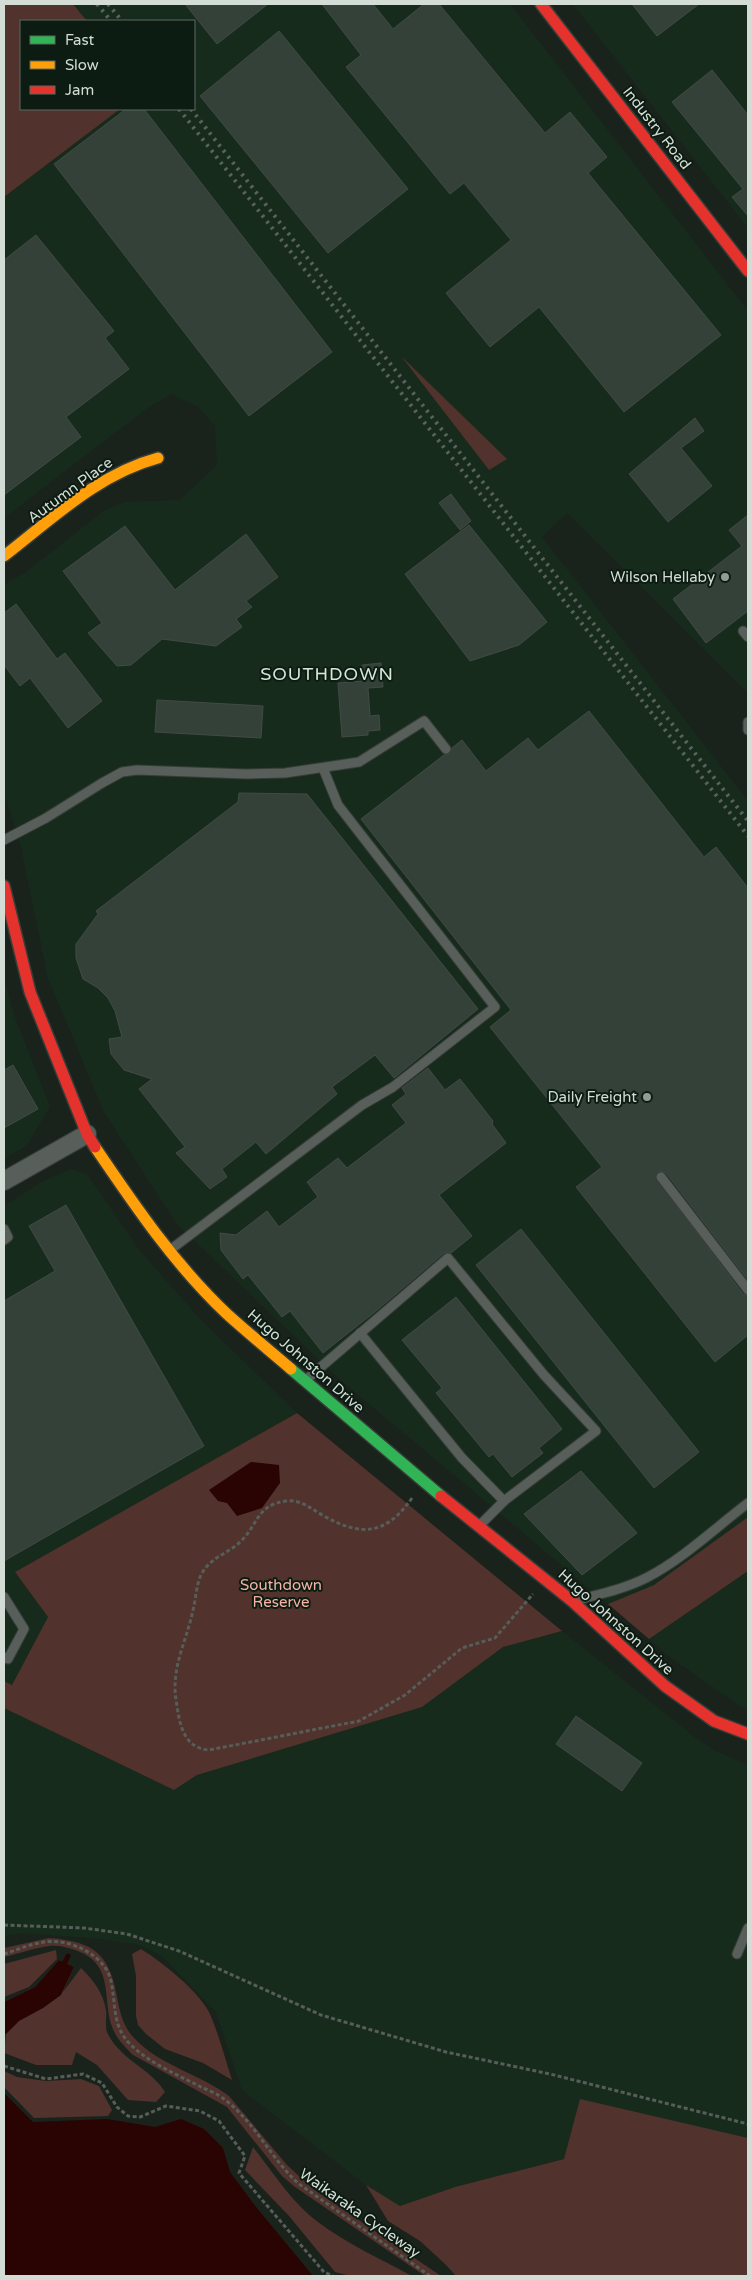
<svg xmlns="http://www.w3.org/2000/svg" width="752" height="2280" font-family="'Varela Round',sans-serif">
	<rect width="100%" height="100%" fill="#1a221c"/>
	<g fill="#172b1d" fill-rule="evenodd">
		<path d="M73,4H510L748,311V693L567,513L542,537L748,801V1517L654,1585L608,1604L337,1377L177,1224L104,1112L48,978L20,843L4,793V585L26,572L105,510L125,502L180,500L217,465L215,426L197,406L171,394L146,409L4,518V197L120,109H194V21H87ZM404,360L506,459L489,469Z"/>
		<path d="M573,4H748V228Z"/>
		<path d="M4,978L14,1015L50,1107L26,1146L4,1159Z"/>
		<path d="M71,1169L87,1174L140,1251L200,1319L297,1413L15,1572L48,1617L12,1685L4,1681V1206L45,1180Z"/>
		<path d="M748,1571V1708L741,1707L666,1654L649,1639Z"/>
		<path d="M562,1631L696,1738L715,1751L748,1765V2138L684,2124L564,2159L455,2187L400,2206L366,2185L242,2090L216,2012L162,1956L137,1944L91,1938L21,1933L4,1936V1708L174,1790L197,1775L484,1660L503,1647Z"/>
	</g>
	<g fill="#51322c">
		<path d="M4,4H73L87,21H21V109H120L4,197Z"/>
		<path d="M401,356L507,459L489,470Z"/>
		<path d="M297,1413L562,1631L503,1647L422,1707L197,1775L174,1790L4,1708V1681L12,1685L48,1617L15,1572Z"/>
		<path d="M748,1517V1571L649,1639L608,1604L654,1585Z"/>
		<path d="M49,1938C97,1942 110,1955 118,2002C121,2016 124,2028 135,2039C161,2066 200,2074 229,2096L287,2165L313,2189L441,2276H425L295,2187L282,2176L227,2107L133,2055C123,2045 115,2037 111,2024C103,1993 113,1963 75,1950C66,1947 58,1945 49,1946C34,1948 18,1954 4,1957V1948Z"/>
		<path d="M141,1949C162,1962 200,1992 210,2014C219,2035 225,2058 232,2080L203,2063L165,2049L146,2034L138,2025L136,2016V1976L132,1954Z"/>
		<path d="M56,1950L57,1959L29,1987L4,1997V1964Z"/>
		<path d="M59,1960L74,1967L63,1992L81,1968C93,1980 103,1992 106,2010C107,2018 104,2029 109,2036C123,2061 151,2069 165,2092L156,2102L128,2100L97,2065L76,2052L72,2065H36L4,2053L6,2035L4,2036V2002L35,1987Z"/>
		<path d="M4,2071L17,2077L46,2081L81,2079L99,2086L112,2110L108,2116L34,2118L4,2087Z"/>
		<path d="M580,2099L748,2138V2276H456L445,2264L420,2241L388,2221L366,2185L400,2206L455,2187L564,2159Z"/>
		<path d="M253,2147C273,2172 292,2203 318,2222C347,2244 381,2259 412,2276H350L335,2272L289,2216L245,2170Z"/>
	</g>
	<g fill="#2a0303">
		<path d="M251,1462L279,1465L280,1483L262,1508L237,1516L227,1503L218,1501L209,1490Z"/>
		<path d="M59,1960L74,1967L61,1995L43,2008L19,2021L4,2036V2002L35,1987Z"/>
		<path d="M4,2093L33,2122L107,2119L155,2127L181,2119L204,2129L223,2148L230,2172L256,2207L313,2276H4Z"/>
	</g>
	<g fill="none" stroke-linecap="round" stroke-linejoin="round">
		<path stroke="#2a0303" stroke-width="5" d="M62,1968L68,1956"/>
	</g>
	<g fill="#334139" stroke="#434a45">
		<path d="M185,4H268L217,44Z"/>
		<path d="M322,4H373L393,29L424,4H439L545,133L570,112L607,157L588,173L721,335L624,412L539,307L490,347L446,293L511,240L464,183L450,194L346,67L361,55Z"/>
		<path d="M632,4H699L657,36Z"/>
		<path d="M279,31L408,189L328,253L200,96Z"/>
		<path d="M712,70L748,115V216L732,197L743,189L672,102Z"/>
		<path d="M126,109H144L332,352L249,416L54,164Z"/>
		<path d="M36,235L114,331L105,338L129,369L66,417L81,437L4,495V260Z"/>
		<path d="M695,418L704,431L681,448L712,486L668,522L629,474Z"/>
		<path d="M451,494L471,521L460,530L439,503Z"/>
		<path d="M748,515V611L706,643L673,599L742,546L729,530Z"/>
		<path d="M469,525L547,622L519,645L470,661L405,574Z"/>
		<path d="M125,526L175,590L246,534L278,577L246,601L252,607L236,619L242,627L216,646L162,639L131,665L117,666L88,633L102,623L63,571Z"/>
		<path d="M16,604L57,659L65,653L102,701L68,728L30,678L20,686L4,665V613Z"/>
		<path d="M381,663L383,687L368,688L370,716L379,715L380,730L368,731V735L342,737L338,683L364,681L362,665Z"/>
		<path d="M157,700L263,706L261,738L155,732Z"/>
		<path d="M589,711L704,857L716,847L748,888V1280L666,1173L660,1171L655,1177L743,1294L748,1296V1335L715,1362L576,1187L602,1167L490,1027L511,1010L361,819L444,755L449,754L452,748L462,740L486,771L528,738L538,750Z"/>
		<path d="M239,793L307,794L478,1009L394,1078L375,1055L332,1087L337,1094L266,1154L256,1142L222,1169L227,1177L210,1189L176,1153L185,1147L139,1089L152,1079L124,1070L111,1054L109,1039L122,1037L115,1011L108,998L98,988L83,979L76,958V944L98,914L96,911L238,802Z"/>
		<path d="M13,1065L38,1109L4,1128V1070Z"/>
		<path d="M428,1068L445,1090L460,1079L493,1121L492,1124L506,1143L439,1195L472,1236L451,1253H444L376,1311L323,1353L290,1311L282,1317L248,1275L243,1279L221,1250L220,1233L236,1235L267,1211L279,1227L318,1197L307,1182L338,1158L347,1168L406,1123L392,1105L406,1094L402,1088Z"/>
		<path d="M66,1205L204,1446L4,1561V1301L55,1271L29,1226Z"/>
		<path d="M521,1229L699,1452L654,1488L476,1265Z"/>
		<path d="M456,1297L562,1429L539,1448L543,1453L512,1477L493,1454L489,1457L436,1393L442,1388L402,1340Z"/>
		<path d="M581,1471L637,1533L582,1575L524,1514Z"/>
		<path d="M576,1716L642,1763L622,1791L556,1744Z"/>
	</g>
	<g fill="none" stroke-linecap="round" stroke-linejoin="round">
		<defs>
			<g id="lane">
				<path d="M743,631L748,637"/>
				<path d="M748,722V730"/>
				<path d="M4,840L46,818L102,783L122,772L137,770L246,774L285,773L359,762L424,721L446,749"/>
				<path d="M661,1177L748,1290"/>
				<path d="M4,1229L8,1237L4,1240"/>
				<path d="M170,1250L362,1105L393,1087L495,1007L338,805L323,768"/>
				<path d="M360,1333L462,1458L504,1501"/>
				<path d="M307,1379L448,1258L544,1375L596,1431L504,1501L479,1526"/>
				<path d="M4,1597L24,1629L8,1659L4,1657"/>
				<path d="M577,1600C600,1594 624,1589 646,1578C683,1559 715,1528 748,1503"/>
				<path d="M737,1954L748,1928"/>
			</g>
			<path id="street" d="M4,1181L87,1134"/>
			<path id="fast" d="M291,1369L441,1496"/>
			<g id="slow">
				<path d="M4,556C52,519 98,474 158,458"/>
				<path d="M95,1147C135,1206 175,1265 227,1314C248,1333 270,1351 291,1369"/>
			</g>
			<g id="jam">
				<path d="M541,4L748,271"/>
				<path d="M4,886L30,992L87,1134L95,1147"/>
				<path d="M441,1496L572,1601L665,1686L714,1721L748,1734"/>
			</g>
		</defs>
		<use href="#lane" stroke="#373d38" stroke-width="11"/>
		<use href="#street" stroke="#373d38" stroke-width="20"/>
		<use href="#fast" stroke="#373d38" stroke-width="14"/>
		<use href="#slow" stroke="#373d38" stroke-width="14"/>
		<use href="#jam" stroke="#373d38" stroke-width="14"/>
		<g stroke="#575d58" stroke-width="3" stroke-dasharray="4 2.5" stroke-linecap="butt">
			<path d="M412,1498C386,1535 362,1537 324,1516C311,1509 301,1499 286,1501C257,1505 258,1524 242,1540C230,1553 212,1556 202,1573C196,1584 196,1599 193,1610C187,1640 171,1667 176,1699C179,1721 182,1748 209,1750L359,1721L405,1695L462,1648L495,1638L533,1594"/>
			<path d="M4,1925L84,1928L127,1934L179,1951L321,2015L446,2052L550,2074L748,2124"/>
			<path d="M4,1954C17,1950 30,1944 44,1942C68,1938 105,1954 111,1981C116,2004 112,2026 130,2044C149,2063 176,2074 201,2087C208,2090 218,2094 224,2099C255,2122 271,2159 299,2184L430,2276"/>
			<path d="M4,2066L46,2079L83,2074L102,2083L117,2107L128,2116L140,2117L166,2106L200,2111L219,2121L245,2156L239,2173L324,2272L333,2276"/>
		</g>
		<use href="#lane" stroke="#585e59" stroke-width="9"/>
		<use href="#street" stroke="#585e59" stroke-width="18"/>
		<use href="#fast" stroke="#30b455" stroke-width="11"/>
		<use href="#slow" stroke="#ff9f0a" stroke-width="11"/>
		<use href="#jam" stroke="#e5322d" stroke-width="11"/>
		<g stroke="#5b625d" stroke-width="4" stroke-dasharray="2.5 5" stroke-linecap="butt">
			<path d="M97,4L111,21"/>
			<path d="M108,4L122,21"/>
			<path d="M179,109L748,836"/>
			<path d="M191,109L748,821"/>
		</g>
	</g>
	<g fill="#929c95" stroke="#0d1c12" stroke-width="2">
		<circle cx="725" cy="577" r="5"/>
		<circle cx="647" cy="1097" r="5"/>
	</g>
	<g text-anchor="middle" stroke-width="4" stroke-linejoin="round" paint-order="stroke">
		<g font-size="15" fill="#d3ddd6" stroke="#0d1c12">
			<text transform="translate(657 128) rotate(52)" y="5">Industry Road</text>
			<text transform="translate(70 490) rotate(-36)" y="5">Autumn Place</text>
			<text transform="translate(306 1361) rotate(41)" y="5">Hugo Johnston Drive</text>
			<text transform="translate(616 1622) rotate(42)" y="5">Hugo Johnston Drive</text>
			<text transform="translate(360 2213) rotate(35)" y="5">Waikaraka Cycleway</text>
		</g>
		<g font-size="15" fill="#d3ddd6" stroke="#0d1c12" text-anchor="end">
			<text x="715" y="582">Wilson Hellaby</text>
			<text x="637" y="1102">Daily Freight</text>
		</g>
		<g font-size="15" fill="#f9b2a5" stroke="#0d1c12">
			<text x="281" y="1590">Southdown<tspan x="281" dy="17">Reserve</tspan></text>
		</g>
		<g font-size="18" letter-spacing="1" fill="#d5e8da" stroke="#0d1c12">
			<text x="327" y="680">SOUTHDOWN</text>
		</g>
	</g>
	<rect width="752" height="2280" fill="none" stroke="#d3ddd6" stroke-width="10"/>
	<rect x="20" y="20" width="175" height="90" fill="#0d1c12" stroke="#5c6960"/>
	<rect x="30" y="36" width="25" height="8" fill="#30b455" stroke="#5c6960"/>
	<text x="65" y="45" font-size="15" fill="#d3ddd6">Fast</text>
	<rect x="30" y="61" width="25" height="8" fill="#ff9f0a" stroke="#5c6960"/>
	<text x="65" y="70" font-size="15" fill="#d3ddd6">Slow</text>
	<rect x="30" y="86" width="25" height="8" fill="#e5322d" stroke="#5c6960"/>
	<text x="65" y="95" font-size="15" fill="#d3ddd6">Jam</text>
</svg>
